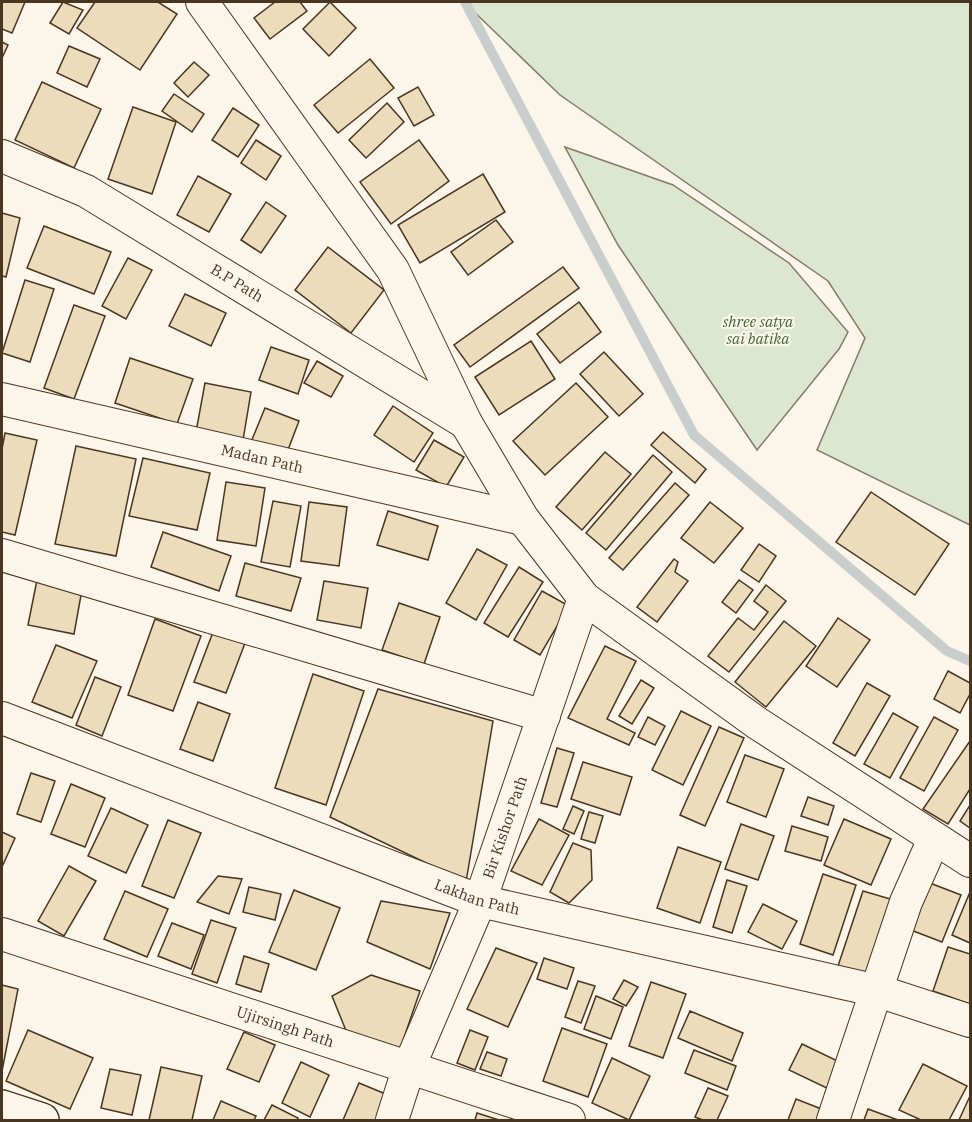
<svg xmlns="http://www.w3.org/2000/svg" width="972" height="1122" font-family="'IBM Plex Serif',serif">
	<rect width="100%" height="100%" fill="#fbf6e9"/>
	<g fill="#dce7d0" stroke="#887966" stroke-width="1.5">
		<path d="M464,2H970V525L817,450L865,338L828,281L560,95Z"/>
		<path d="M565,147L673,185L789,263L848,332L839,349L757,450L618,245Z"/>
	</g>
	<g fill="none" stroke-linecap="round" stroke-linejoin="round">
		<path stroke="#c9cecd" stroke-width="10" d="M465,2L694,435L947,651L970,661"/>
	</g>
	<g fill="#ecdcbc" stroke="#4a3520" stroke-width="1.5">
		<path d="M2,2H25L12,33L2,29Z"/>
		<path d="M63,2L83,10L69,34L50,23Z"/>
		<path d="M95,2H158L177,14L140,70L77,28Z"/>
		<path d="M275,2H300L307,11L270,39L254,18Z"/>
		<path d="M330,2L356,28L329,56L303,29Z"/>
		<path d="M2,42L8,45L2,58Z"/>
		<path d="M69,46L100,59L87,87L57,73Z"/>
		<path d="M370,59L394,88L338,133L314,105Z"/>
		<path d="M194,62L209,75L188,97L174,83Z"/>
		<path d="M42,82L101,109L74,168L15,140Z"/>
		<path d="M418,87L434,115L414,126L398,98Z"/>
		<path d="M174,94L204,114L192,132L162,111Z"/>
		<path d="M387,103L404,122L366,158L349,140Z"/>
		<path d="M133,107L176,122L152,194L108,179Z"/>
		<path d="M233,108L259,125L238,157L212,140Z"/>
		<path d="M256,140L281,156L266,180L241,163Z"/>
		<path d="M419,140L449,181L391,224L360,182Z"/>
		<path d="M483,174L505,212L420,263L398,225Z"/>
		<path d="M198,176L231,194L209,232L177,215Z"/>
		<path d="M266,202L286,216L261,253L241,240Z"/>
		<path d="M2,213L20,218L6,277L2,276Z"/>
		<path d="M496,220L513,242L468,275L451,252Z"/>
		<path d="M44,226L111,252L94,294L27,268Z"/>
		<path d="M328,247L384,290L351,333L295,290Z"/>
		<path d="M128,258L152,270L126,319L102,306Z"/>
		<path d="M563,267L579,288L470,367L454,345Z"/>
		<path d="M25,280L54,289L30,362L2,353Z"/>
		<path d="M185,294L226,313L211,346L169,326Z"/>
		<path d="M579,302L601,332L560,363L537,334Z"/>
		<path d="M74,305L105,316L74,399L44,388Z"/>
		<path d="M531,341L555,379L499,415L475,377Z"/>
		<path d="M271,347L309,360L298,394L259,380Z"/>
		<path d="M604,352L643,394L619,416L580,374Z"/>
		<path d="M130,358L193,379L177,424L115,403Z"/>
		<path d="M317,361L343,376L331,397L304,383Z"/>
		<path d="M205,383L251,392L243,440L196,432Z"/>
		<path d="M576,383L608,417L545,475L513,441Z"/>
		<path d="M393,406L433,433L414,462L374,435Z"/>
		<path d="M265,408L299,421L286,455L251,442Z"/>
		<path d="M663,432L706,469L695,483L651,445Z"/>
		<path d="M5,433L37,440L15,535L2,532V449Z"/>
		<path d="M434,440L464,457L446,487L416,470Z"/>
		<path d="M76,446L136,459L116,556L55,544Z"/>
		<path d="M605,452L631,474L582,530L556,507Z"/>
		<path d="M653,455L672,472L606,550L586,533Z"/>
		<path d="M143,458L210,473L197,530L129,516Z"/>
		<path d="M226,482L265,488L256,546L217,540Z"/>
		<path d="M675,483L689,495L623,570L609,558Z"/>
		<path d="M871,492L949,544L915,595L836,542Z"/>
		<path d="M273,501L301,506L290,567L261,562Z"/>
		<path d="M309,502L347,507L339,566L301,561Z"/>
		<path d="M710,502L743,528L714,563L681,538Z"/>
		<path d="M388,511L438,526L428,560L377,545Z"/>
		<path d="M163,532L231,556L219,591L151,567Z"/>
		<path d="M759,544L776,556L759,582L741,570Z"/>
		<path d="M477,549L507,565L476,620L446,603Z"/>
		<path d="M674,559L678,562L675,572L688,581L657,622L637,607Z"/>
		<path d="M245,563L301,578L291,611L236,596Z"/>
		<path d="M519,567L543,582L508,637L484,623Z"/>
		<path d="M38,575L83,584L74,634L28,625Z"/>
		<path d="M739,580L753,590L736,613L722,602Z"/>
		<path d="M324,581L368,588L361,628L317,620Z"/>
		<path d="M766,585L786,601L729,672L708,656L738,618L754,630L768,612L754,601Z"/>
		<path d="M542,591L569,606L540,655L514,640Z"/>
		<path d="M399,603L440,617L424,664L382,650Z"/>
		<path d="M838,618L870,640L837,687L806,666Z"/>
		<path d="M155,619L201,636L173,711L128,695Z"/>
		<path d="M784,621L816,646L766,707L735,682Z"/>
		<path d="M215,627L247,638L226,693L194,682Z"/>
		<path d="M56,645L97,661L72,718L32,702Z"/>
		<path d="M605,646L636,661L607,719L635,733L629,745L568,718Z"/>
		<path d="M948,671L970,683V694L960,713L934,699Z"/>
		<path d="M313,674L364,691L326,805L275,788Z"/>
		<path d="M95,677L121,687L102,736L76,725Z"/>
		<path d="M641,680L654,688L632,724L619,716Z"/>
		<path d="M867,683L890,696L855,756L833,743Z"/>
		<path d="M378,689L493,721L466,882L330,817Z"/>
		<path d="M198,702L230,714L213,761L180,749Z"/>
		<path d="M681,711L711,726L683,785L652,770Z"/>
		<path d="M893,713L918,727L890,778L864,764Z"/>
		<path d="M648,717L665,726L655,745L638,737Z"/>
		<path d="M934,717L958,730L924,791L900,778Z"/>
		<path d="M719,727L744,738L705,826L680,815Z"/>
		<path d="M970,741V789L948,824L923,809Z"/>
		<path d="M557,748L574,753L557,807L541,803Z"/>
		<path d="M745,755L784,769L766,817L727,802Z"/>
		<path d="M583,762L632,777L620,815L571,799Z"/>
		<path d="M31,773L55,781L41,822L17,814Z"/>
		<path d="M71,784L105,798L85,847L51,834Z"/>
		<path d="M808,797L834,806L828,825L801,816Z"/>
		<path d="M970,805V828L960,821Z"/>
		<path d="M573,806L584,811L574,834L563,829Z"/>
		<path d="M111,808L148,825L126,873L88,856Z"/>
		<path d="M589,812L603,816L595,843L581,839Z"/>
		<path d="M539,819L569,835L542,885L511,871Z"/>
		<path d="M844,819L891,839L871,885L824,865Z"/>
		<path d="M168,820L201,833L174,898L142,886Z"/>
		<path d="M741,824L774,836L758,880L725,869Z"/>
		<path d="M792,826L828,837L821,861L785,851Z"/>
		<path d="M2,832L15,838L2,867Z"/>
		<path d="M573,843L591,850L592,880L569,903L550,892Z"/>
		<path d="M678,847L721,862L700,923L657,908Z"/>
		<path d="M69,866L96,881L64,936L38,921Z"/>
		<path d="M823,874L856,885L833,955L800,944Z"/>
		<path d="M218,876L242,879L229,914L197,902Z"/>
		<path d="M727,880L747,886L732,933L713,927Z"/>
		<path d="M922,880L961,895L942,942L903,927Z"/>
		<path d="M249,887L281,894L275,920L243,912Z"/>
		<path d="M294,890L340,908L316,970L269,952Z"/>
		<path d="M125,891L168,909L147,957L104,939Z"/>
		<path d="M863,891L897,901L872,977L838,966Z"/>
		<path d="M970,892V943L952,935Z"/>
		<path d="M381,901L450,913L430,969L367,942Z"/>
		<path d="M763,904L797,921L782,949L748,932Z"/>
		<path d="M211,920L236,928L217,983L192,974Z"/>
		<path d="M172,923L204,935L191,969L158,956Z"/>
		<path d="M948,947L970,954V1004L933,991Z"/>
		<path d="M496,948L537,963L508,1027L467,1009Z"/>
		<path d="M244,956L269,964L261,992L236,984Z"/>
		<path d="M544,958L574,968L567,989L537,979Z"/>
		<path d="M371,975L420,991L398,1055L349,1038L332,996Z"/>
		<path d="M624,980L638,987L626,1006L613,999Z"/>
		<path d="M578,981L595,986L581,1023L565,1017Z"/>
		<path d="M651,982L686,994L663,1058L629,1046Z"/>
		<path d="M2,985L18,989L2,1071Z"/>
		<path d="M596,996L623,1007L611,1039L584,1029Z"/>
		<path d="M690,1011L743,1033L732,1061L678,1038Z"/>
		<path d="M562,1028L607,1044L588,1097L543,1081Z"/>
		<path d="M28,1030L93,1058L70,1109L6,1081Z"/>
		<path d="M470,1030L488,1037L475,1070L457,1063Z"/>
		<path d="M244,1032L275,1045L259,1082L227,1069Z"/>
		<path d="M802,1044L846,1065L833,1091L789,1070Z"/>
		<path d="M694,1050L736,1066L727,1090L685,1073Z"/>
		<path d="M487,1052L507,1059L501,1076L480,1069Z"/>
		<path d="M612,1058L650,1076L629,1120L592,1103Z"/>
		<path d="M301,1062L329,1075L310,1117L282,1103Z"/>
		<path d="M923,1064L967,1086L949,1120H921L899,1110Z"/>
		<path d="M161,1067L202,1076L192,1120H149Z"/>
		<path d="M110,1069L141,1075L132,1115L101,1108Z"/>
		<path d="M359,1083L388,1095L377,1120H343Z"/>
		<path d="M708,1088L728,1096L717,1120H703L695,1117Z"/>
		<path d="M970,1096V1120H959Z"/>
		<path d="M796,1099L824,1110L820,1120H788Z"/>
		<path d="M221,1101L256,1116L254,1120H213Z"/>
		<path d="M272,1105L298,1118L297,1120H264Z"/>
		<path d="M868,1109L898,1120H864Z"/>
		<path d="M477,1113L499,1120H475Z"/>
	</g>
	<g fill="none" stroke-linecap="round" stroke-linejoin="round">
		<defs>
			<g id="street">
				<path d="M202,2L393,270L466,423L523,519L584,598L757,723L970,861"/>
				<path id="s1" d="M2,156L86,191L466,423"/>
				<path id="s2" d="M2,399L523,519"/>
				<path d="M2,555L544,716"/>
				<path id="s3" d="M2,718L480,901L878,991L970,1021"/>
				<path id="s4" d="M2,934L569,1120"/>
				<path id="s5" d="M392,1120L409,1067L480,901L584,598"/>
				<path d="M833,1120L906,902L934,839"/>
			</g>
			<path id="secondary" d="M2,1107L42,1120"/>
		</defs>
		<use href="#street" stroke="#4a3520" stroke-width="34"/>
		<use href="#secondary" stroke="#4a3520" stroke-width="36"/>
		<use href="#street" stroke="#fbf6e9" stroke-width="32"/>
		<use href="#secondary" stroke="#fbf6e9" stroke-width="33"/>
	</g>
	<g text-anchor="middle" stroke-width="4.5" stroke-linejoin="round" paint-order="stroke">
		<g font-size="15" fill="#4a3520" stroke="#fbf6e9">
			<text dy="5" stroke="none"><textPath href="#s1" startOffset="268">B.P Path</textPath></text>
			<text dy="5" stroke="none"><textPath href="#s2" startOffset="267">Madan Path</textPath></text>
			<text dy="5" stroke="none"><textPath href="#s5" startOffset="314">Bir Kishor Path</textPath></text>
			<text dy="5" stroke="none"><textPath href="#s3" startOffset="508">Lakhan Path</textPath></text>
			<text dy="5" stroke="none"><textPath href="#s4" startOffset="298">Ujirsingh Path</textPath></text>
		</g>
		<g font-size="15" font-style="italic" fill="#436837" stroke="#fbf6e9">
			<text x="758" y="327">shree satya<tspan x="758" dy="17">sai batika</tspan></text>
		</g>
	</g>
	<rect width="972" height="1122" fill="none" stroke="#4a3520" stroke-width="6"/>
</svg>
